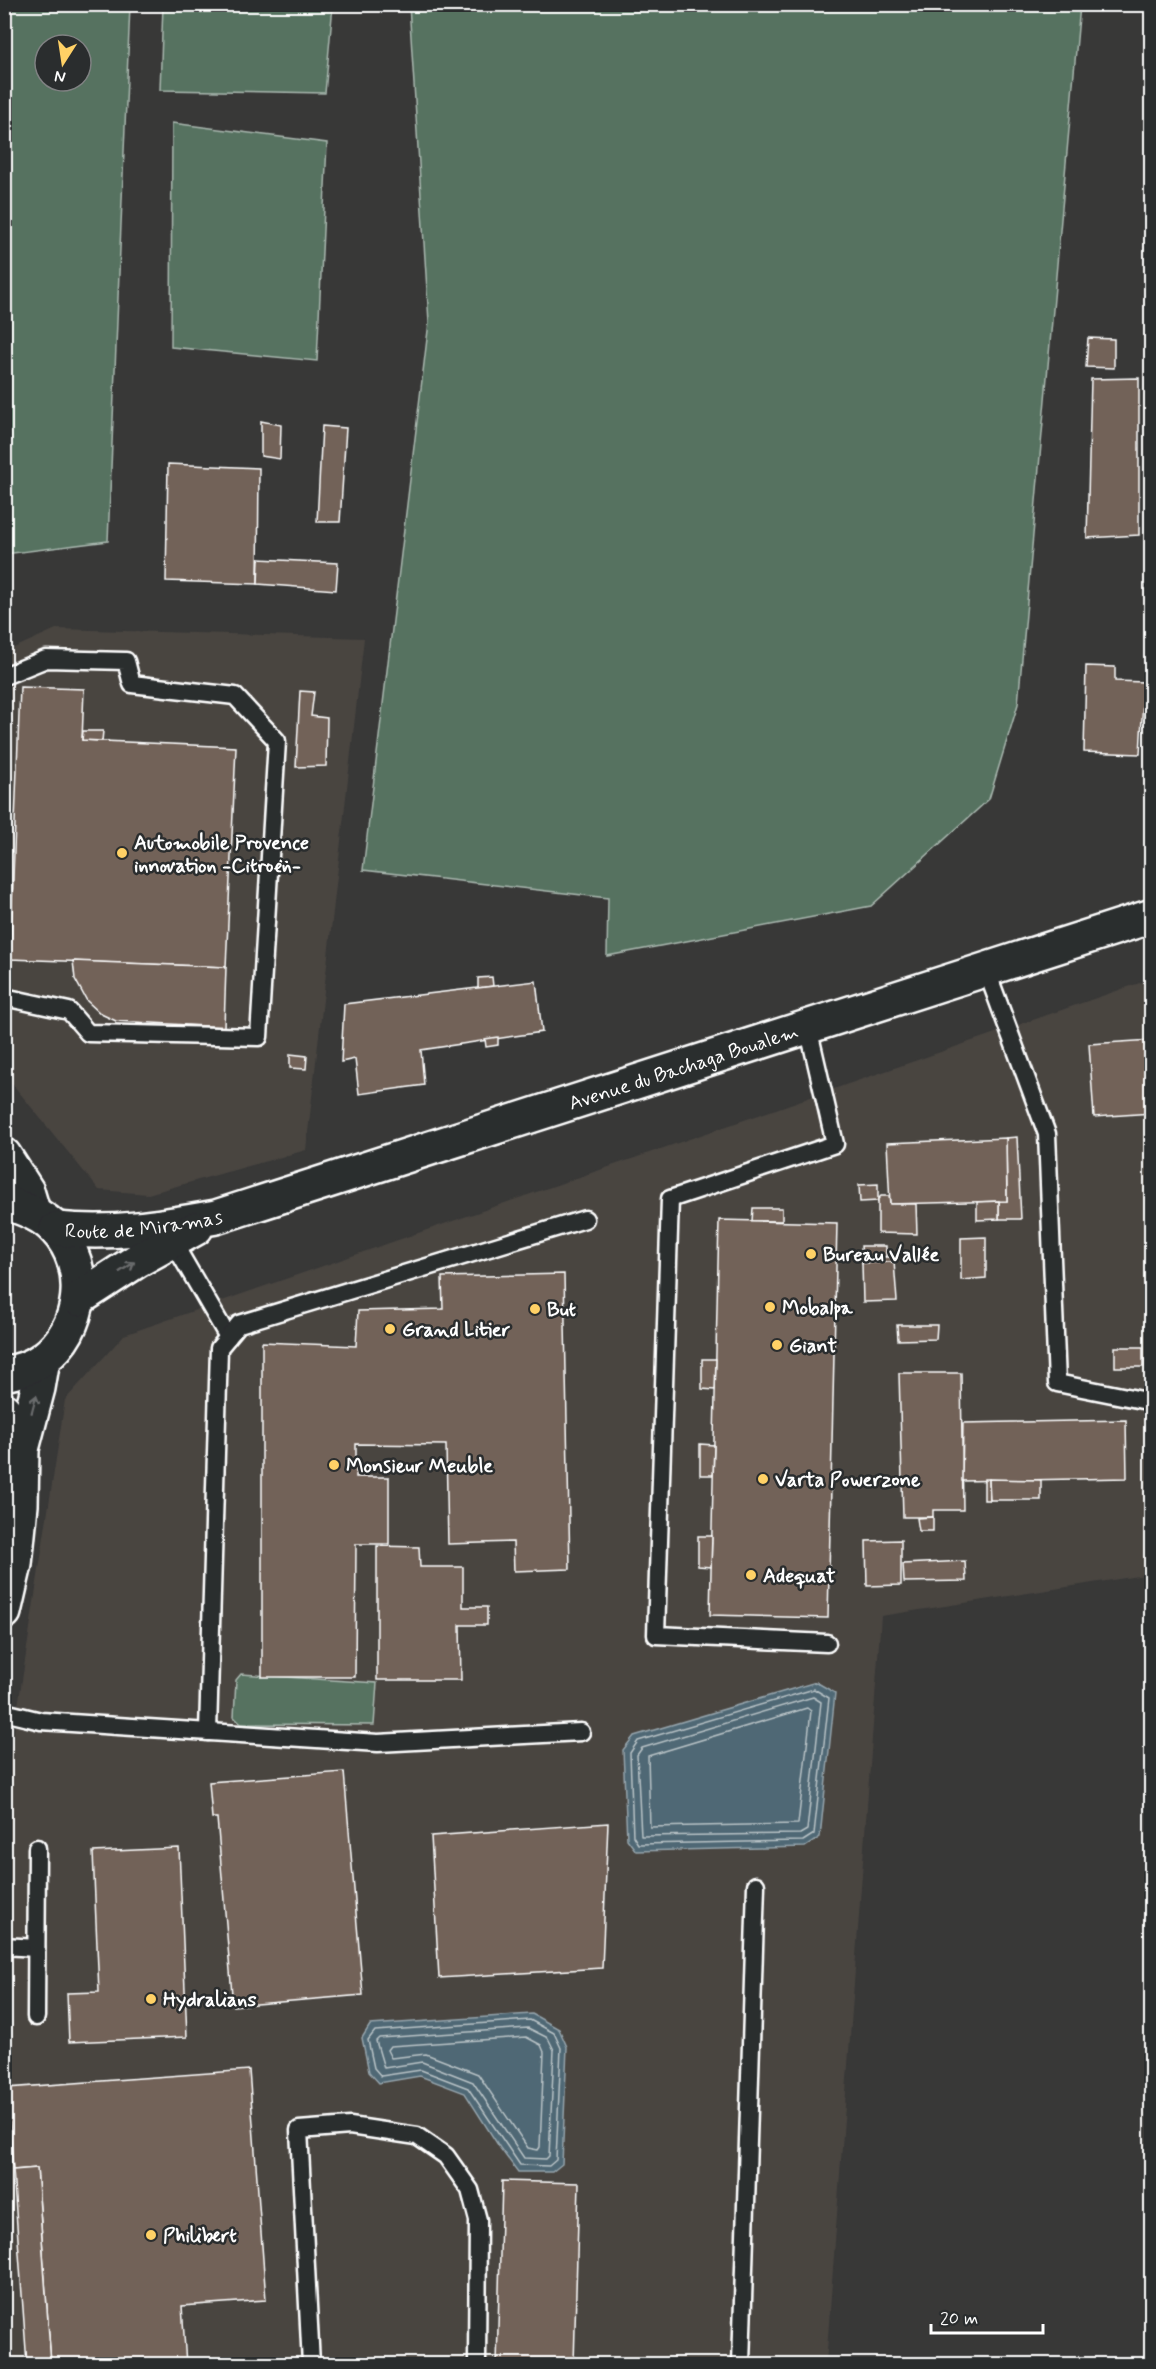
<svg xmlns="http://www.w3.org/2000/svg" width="1156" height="2369" font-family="Mynerve,sans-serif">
	<rect width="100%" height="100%" fill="#383837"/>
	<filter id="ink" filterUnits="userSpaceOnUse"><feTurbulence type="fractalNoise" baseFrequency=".0167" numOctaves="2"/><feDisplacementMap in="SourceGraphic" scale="12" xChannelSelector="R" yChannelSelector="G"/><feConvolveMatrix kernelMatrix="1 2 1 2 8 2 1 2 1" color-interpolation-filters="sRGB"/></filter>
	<g filter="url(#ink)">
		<g fill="#494541">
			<path d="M56,629L364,638L306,1150L148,1194L99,1190L5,1075V652Z"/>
			<path d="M1151,979V1574L881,1616L826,2364H5V1791L65,1400L124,1335Z"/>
		</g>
		<g fill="#567260" stroke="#aab8b0" stroke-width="1.5" fill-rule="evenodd">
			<path d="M4,5H130L108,541L5,554ZM45,45H81V81H45Z"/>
			<path d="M163,5H333L325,93L160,90Z"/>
			<path d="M409,5H1080L1018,704L989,799L871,906L607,956L608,898L363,870L429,322Z"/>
			<path d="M172,123L327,143L317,361L171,347Z"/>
			<path d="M241,1674L377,1683L374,1725L241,1724L234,1717L236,1680Z"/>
		</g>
		<g fill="#4f6874" stroke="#95a4ac" stroke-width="1.5">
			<path d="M816,1682L835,1693L820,1837L805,1847L636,1851L627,1839L623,1750L634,1736Z"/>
			<path d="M532,2014L559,2029L567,2047L562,2164L552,2172H518L500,2148L465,2093L420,2076L379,2083L369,2072L362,2038L370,2025Z"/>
		</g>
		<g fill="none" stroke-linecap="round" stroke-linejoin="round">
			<g stroke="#b9c3c7" stroke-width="1.5">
				<path d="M814,1689L829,1698L814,1834L803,1841L638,1844L633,1836L630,1753L638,1741Z"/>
				<path d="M813,1697L821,1702L807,1830L800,1834L641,1836L637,1755L642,1748Z"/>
				<path d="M807,1708L811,1711L798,1824L650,1827L648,1756Z"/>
				<path d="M530,2020L554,2033L561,2048L556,2160L549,2166L520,2165L468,2088L421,2070L381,2076L374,2068L368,2040L375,2031Z"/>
				<path d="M528,2028L548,2038L554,2050L549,2156L546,2159L524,2158L473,2082L422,2062L384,2068L376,2041L379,2038Z"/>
				<path d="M526,2037L541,2045L544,2052L540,2147L538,2150L528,2148L478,2074L426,2054L391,2058L387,2050L390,2046Z"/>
			</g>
		</g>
		<g fill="#726259" stroke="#fff" stroke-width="1.5">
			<path d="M1088,338L1114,339V368L1086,367Z"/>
			<path d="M1139,378V535L1087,538L1091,379Z"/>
			<path d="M261,421L281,425L280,459L261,456Z"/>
			<path d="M322,426L346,428L340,522H317Z"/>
			<path d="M168,464L259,468L258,584L166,581Z"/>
			<path d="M1148,544H1152V568H1147Z"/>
			<path d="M259,559L338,563L336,590L258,584Z"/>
			<path d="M1147,568H1152V596H1146Z"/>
			<path d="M1086,666L1115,667V681L1144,682L1140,754L1084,752Z"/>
			<path d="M20,687L84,689L82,740L236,747L226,967L10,959Z"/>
			<path d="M300,691L314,692L311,716L327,718L326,766L296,767Z"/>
			<path d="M83,731H103L102,741L82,740Z"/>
			<path d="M73,961L226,967L224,1027L116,1021L101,1014L87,1001L75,979Z"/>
			<path d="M492,977L493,986L478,988V978Z"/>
			<path d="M536,981L542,1032L421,1050L424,1085L359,1094L355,1059L341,1062L344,1004Z"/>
			<path d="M498,1037V1045L486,1047L485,1039Z"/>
			<path d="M1152,1040V1113L1094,1117L1089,1044Z"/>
			<path d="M290,1054L307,1056L306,1069L290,1068Z"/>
			<path d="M1149,1113H1152V1144Z"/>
			<path d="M1017,1137L1021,1219H999V1201H1007L1006,1138Z"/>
			<path d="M1006,1138L1007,1201L890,1204L887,1143Z"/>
			<path d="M878,1184V1201L860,1202L859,1185Z"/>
			<path d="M881,1196H889L890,1204H916L917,1234L878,1233V1199Z"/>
			<path d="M999,1201V1219L977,1220V1202Z"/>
			<path d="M753,1208H782V1221H752Z"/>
			<path d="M719,1220L837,1223L828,1618L710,1615Z"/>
			<path d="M986,1237V1278L961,1280V1238Z"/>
			<path d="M861,1246H886V1257H862Z"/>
			<path d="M862,1257H894V1262L862,1263Z"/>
			<path d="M894,1262L897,1301L863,1302L862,1263Z"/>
			<path d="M564,1274L570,1569L514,1571L513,1542L448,1544L446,1445L356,1444V1477H389V1544H356L355,1677H262V1342L356,1346L358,1311L443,1309L442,1277Z"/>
			<path d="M897,1325H937L936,1339L898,1340Z"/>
			<rect x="1115" y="1347" width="28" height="20"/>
			<path d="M702,1359H716L715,1390L702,1389Z"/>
			<path d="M899,1373H961L963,1510H933V1517H903Z"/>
			<path d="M1126,1420L1127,1478L962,1481L963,1423Z"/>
			<path d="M700,1444L714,1445L713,1475H700Z"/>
			<path d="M984,1479H989L990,1500H984Z"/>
			<path d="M989,1479L1041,1480V1500H990Z"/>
			<path d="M933,1517V1531H919L917,1518Z"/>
			<path d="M698,1536H712L711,1567L698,1566Z"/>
			<path d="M901,1540V1585L867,1586L866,1541Z"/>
			<path d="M377,1546L419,1547L420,1567H463V1607H487V1625H460L461,1680H377Z"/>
			<path d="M965,1561L966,1581L904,1582L903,1564Z"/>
			<path d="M344,1772L363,1995L233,2006L217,1818H212L209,1782Z"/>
			<path d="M608,1823L602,1968L439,1978L431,1836Z"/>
			<path d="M179,1848L187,2037L69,2042L67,1993L99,1992L93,1852Z"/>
			<path d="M249,2070L266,2300L182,2306L186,2364H51L37,2168L13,2170L7,2088Z"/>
			<path d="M37,2168L51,2364H27L13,2170Z"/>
			<path d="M502,2181L579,2183L574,2364H497Z"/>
		</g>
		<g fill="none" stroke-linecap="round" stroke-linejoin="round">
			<defs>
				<g id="lane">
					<path d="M4,676L46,659L126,661L132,684L235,696L277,741L259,1037L88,1033L69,1011L4,997"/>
					<path d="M986,969L1047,1134L1057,1383L1152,1402"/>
					<path d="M808,1027L835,1144L670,1199L656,1635L827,1643"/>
					<path d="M173,1242L228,1337"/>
					<path d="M4,1712L41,1721L378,1743L581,1732"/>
					<path d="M208,1732L219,1348L239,1324L585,1219"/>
					<path d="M4,1946L36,1948"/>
					<path d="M36,2017L37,1848"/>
					<path d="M311,2364L299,2130L350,2126L417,2136L446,2156L470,2190L478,2220L477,2364"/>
					<path d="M741,2364L756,1885"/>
				</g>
				<g id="street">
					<path d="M4,1155L27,1191L33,1211"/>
					<path d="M4,1410L22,1449"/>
					<path d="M4,1612L15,1564L21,1505L22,1449L38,1388L43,1359"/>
				</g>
				<g id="primary">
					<path d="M4,1202C23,1208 43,1215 56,1230C91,1267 83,1330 43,1359C31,1368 18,1371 4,1374"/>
					<path id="s1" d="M56,1229C114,1235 159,1227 216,1217L1152,916"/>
					<path d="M78,1299L138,1260L196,1228"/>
				</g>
			</defs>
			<use href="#lane" stroke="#fff" stroke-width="21"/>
			<use href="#street" stroke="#fff" stroke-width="38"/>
			<use href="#primary" stroke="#fff" stroke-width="38"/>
			<use href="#lane" stroke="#2a2d2e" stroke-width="16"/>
			<use href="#street" stroke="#2a2d2e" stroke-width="33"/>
			<use href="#primary" stroke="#2a2d2e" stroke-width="33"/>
		</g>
		<defs><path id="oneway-shaft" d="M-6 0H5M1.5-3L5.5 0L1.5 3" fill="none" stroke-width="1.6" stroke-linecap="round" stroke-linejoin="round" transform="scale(1.5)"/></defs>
		<g stroke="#6a6c6d">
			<use href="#oneway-shaft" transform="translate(127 1267) rotate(-33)"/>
			<use href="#oneway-shaft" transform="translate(34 1404) rotate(-75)"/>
		</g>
	</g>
	<g fill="#ffd166" stroke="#2a2d2e" stroke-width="2">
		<circle cx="122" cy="853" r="6"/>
		<circle cx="811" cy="1254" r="6"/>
		<circle cx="770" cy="1307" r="6"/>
		<circle cx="535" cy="1309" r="6"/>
		<circle cx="390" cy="1329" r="6"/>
		<circle cx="777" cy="1345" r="6"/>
		<circle cx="334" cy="1465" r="6"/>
		<circle cx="763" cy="1479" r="6"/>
		<circle cx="751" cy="1575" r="6"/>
		<circle cx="151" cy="1999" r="6"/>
		<circle cx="151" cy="2235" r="6"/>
	</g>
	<g text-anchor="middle" stroke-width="5" stroke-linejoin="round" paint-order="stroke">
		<g font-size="20" font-weight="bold" fill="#fff" stroke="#2a2d2e" text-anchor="start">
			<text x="134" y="849">Automobile Provence<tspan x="134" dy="23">innovation -Citroën-</tspan></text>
			<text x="823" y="1261">Bureau Vallée</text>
			<text x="782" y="1314">Mobalpa</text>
			<text x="547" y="1316">But</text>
			<text x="402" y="1336">Grand Litier</text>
			<text x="789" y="1352">Giant</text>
			<text x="346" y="1472">Monsieur Meuble</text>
			<text x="775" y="1486">Varta Powerzone</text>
			<text x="763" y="1582">Adequat</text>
			<text x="163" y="2006">Hydralians</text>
			<text x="163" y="2242">Philibert</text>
		</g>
		<g font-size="20" fill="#fff" stroke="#2a2d2e">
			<text dy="7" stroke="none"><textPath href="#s1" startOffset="652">Avenue du Bachaga Boualem</textPath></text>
			<text dy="7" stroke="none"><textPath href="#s1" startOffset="88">Route de Miramas</textPath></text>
		</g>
	</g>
	<rect width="1156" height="2369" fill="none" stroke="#2a2d2e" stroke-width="24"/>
	<rect x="12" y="12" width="1132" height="2345" fill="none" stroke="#fff" stroke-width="2" filter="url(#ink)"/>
	<g transform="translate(63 63) rotate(192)"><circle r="28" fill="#2a2d2e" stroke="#7f8182" stroke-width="1.5"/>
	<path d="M0-4.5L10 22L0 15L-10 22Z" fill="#ffd166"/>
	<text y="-9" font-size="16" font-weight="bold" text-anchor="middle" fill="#ffffff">N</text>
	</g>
	<path d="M931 2324v9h112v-9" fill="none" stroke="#ffffff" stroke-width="3"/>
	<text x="940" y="2324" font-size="18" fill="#ffffff" stroke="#2a2d2e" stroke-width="4.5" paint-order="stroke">20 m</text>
</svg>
